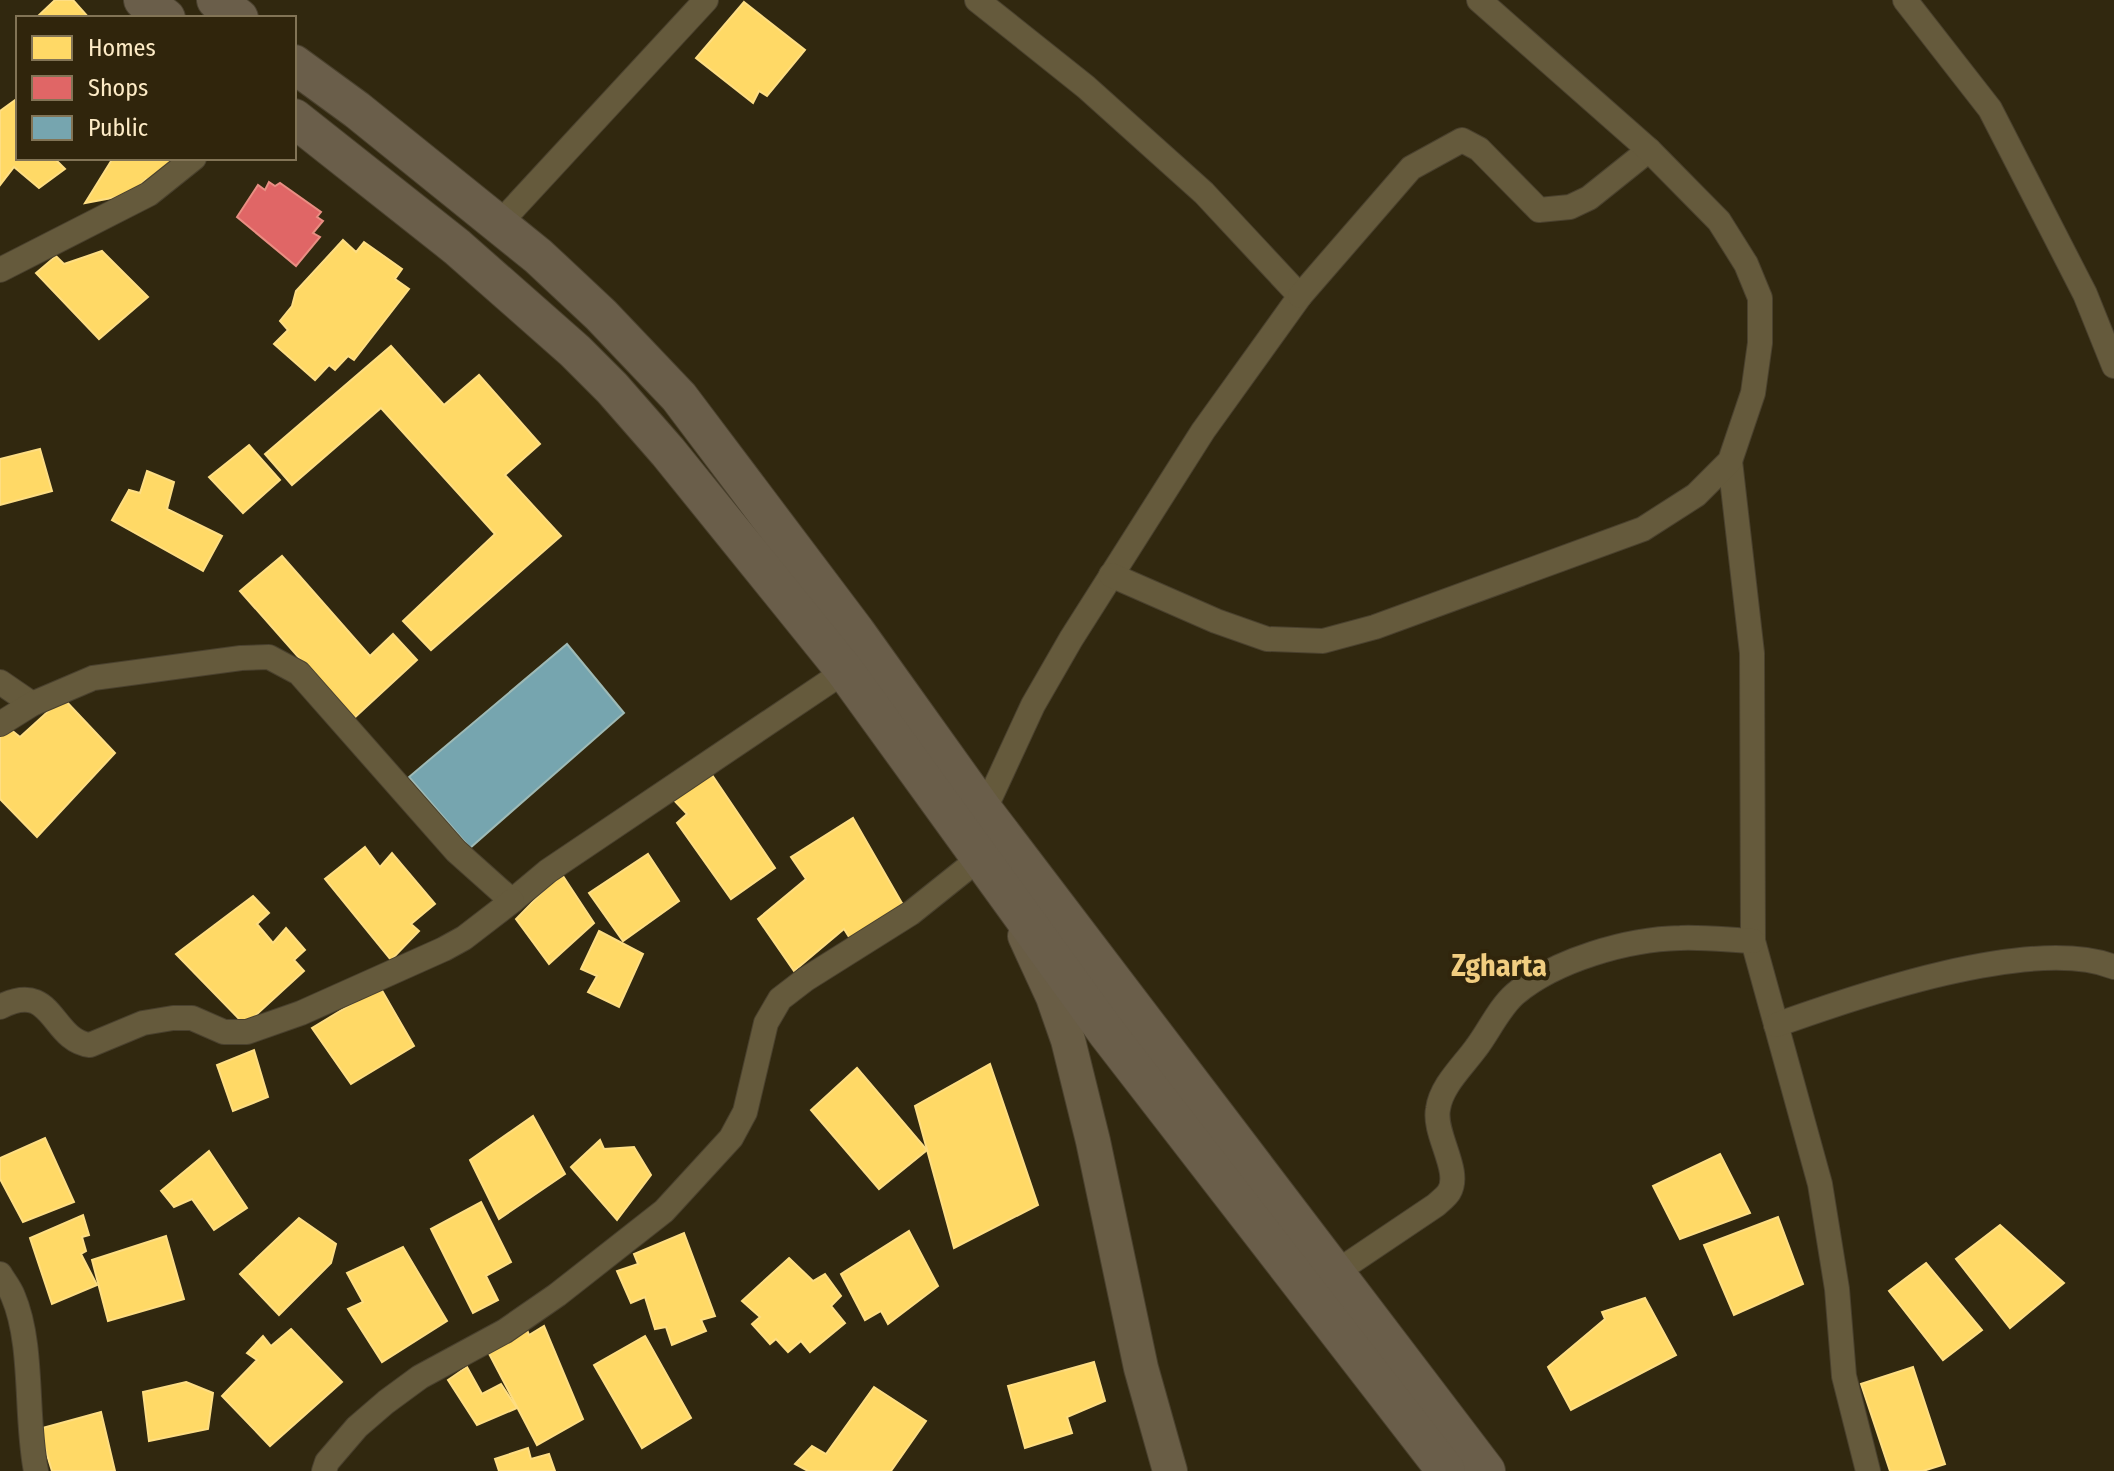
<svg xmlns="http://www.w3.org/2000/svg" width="2114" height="1471" font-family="'Fira Sans Condensed',sans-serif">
	<rect width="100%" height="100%" fill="#31280f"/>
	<g fill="#ffd966" stroke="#fede83" stroke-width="2">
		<path d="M55,0H73L89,18H36Z"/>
		<path d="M744,2L805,50L767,96L759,91L753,103L696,58Z"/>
		<path d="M18,98V158H62L57,161L65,169L39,188L14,167L0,185V111Z"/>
		<path d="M113,158H176L152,182L146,179L133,194L85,203Z"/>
		<path d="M343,240L356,252L364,242L402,269L395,279L409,289L354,360L348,356L335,370L329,365L315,380L274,344L288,330L280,321L292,306L296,291Z"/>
		<path d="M102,251L148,297L99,339L36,273L56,256L64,264Z"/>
		<path d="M391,346L444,405L479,375L540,444L505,475L561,536L431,650L403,621L495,534L381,408L292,485L265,454Z"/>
		<path d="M249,445L280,480L243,513L209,477Z"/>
		<path d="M40,449L52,491L0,505V459Z"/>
		<path d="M147,471L174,482L167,509L222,536L203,571L112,520L129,490L140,493Z"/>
		<path d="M282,556L370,656L393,634L417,660L353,719L240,591Z"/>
		<path d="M63,698L115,753L37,837L0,799V731L5,725L20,737Z"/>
		<path d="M708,769L775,868L731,899L677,823L687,814L670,796Z"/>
		<path d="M853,818L903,905L851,940L844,929L794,971L758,919L806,879L791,857Z"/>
		<path d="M365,847L380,867L392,853L435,904L411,924L419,931L391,960L325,879Z"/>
		<path d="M648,854L679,901L623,941L589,893Z"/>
		<path d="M561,873L594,923L549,964L516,919Z"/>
		<path d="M253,896L269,913L257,924L273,943L286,928L305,950L294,960L304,971L245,1025L176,954Z"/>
		<path d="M599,931L643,954L619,1007L588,992L597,976L581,969Z"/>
		<path d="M380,987L414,1046L351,1084L312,1028Z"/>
		<path d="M254,1050L268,1097L233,1111L217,1065Z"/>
		<path d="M990,1064L1038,1205L954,1248L915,1106Z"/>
		<path d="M857,1068L927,1150L879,1189L811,1110Z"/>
		<path d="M533,1116L565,1174L499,1219L470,1160Z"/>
		<path d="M45,1138L74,1202L23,1222L0,1179V1158Z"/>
		<path d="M600,1140L604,1149L634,1147L651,1175L617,1220L571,1167Z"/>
		<path d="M209,1151L247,1208L214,1230L192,1199L174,1207L161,1191Z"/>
		<path d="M1720,1154L1750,1213L1680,1239L1653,1186Z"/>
		<path d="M481,1202L511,1262L486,1276L498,1300L473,1313L431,1229Z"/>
		<path d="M83,1215L89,1235L82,1237L86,1251L81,1254L97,1285L52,1304L30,1238Z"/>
		<path d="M1778,1217L1803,1284L1734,1315L1704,1245Z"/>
		<path d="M299,1218L336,1244L331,1263L279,1315L240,1274Z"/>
		<path d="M2000,1225L2064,1283L2010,1328L1956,1259Z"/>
		<path d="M909,1231L938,1286L888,1324L881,1311L865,1320L841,1274Z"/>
		<path d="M684,1233L715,1316L701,1320L706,1331L672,1345L666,1327L655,1329L645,1297L631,1303L617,1271L638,1264L634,1254Z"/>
		<path d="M166,1236L184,1299L108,1321L92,1260Z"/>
		<path d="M403,1247L447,1321L382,1362L348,1309L363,1302L347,1273Z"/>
		<path d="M789,1258L813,1281L825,1274L841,1296L831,1306L845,1323L810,1352L801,1341L788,1352L776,1339L770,1344L752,1324L760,1317L742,1301Z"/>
		<path d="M1926,1263L1982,1330L1943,1360L1889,1291Z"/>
		<path d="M1645,1298L1676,1355L1571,1410L1548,1367L1605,1319L1602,1312Z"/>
		<path d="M544,1326L583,1419L537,1445L486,1348L526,1327L529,1335Z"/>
		<path d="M291,1329L342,1382L270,1446L222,1396L257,1360L247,1353L263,1336L271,1346Z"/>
		<path d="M645,1336L691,1418L642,1448L594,1365Z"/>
		<path d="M1094,1362L1105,1401L1067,1417L1072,1433L1025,1448L1008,1386Z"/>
		<path d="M467,1367L482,1394L501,1384L517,1408L477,1425L448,1380Z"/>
		<path d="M1913,1367L1945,1464L1923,1471H1890L1861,1384Z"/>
		<path d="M186,1382L213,1393L208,1429L149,1441L143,1392Z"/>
		<path d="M874,1387L926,1421L891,1471H808L795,1464L812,1446L826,1454Z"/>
		<path d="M101,1412L115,1471H52L39,1429Z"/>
		<path d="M528,1448L531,1459L549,1454L555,1471H499L495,1459Z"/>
	</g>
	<path fill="#e06666" stroke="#e98e83" stroke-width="2" d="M269,182L275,186L280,183L321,212L317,217L323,221L313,233L320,237L296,266L237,217L258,185L265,190Z"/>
	<path fill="#76a5af" stroke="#9ebab6" stroke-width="2" d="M567,644L624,713L470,848L409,777Z"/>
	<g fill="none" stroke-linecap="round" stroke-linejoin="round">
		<defs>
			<g id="minor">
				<path d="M977,0L1086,87L1204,193L1300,296L1203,431L1071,639L1033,705L984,811"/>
				<path d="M1905,0L1990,109L2085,294L2114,366"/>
				<path d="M499,224L706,0"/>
				<path d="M0,270L149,194L194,158"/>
				<path d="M1300,296L1411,168L1462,140L1479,149L1539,210L1570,207L1589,198L1649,150"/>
				<path d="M1730,461L1752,653L1753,941L1820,1184L1837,1289L1844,1376L1868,1471"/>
				<path d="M1111,575L1216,621L1267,639L1323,641L1375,627L1643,529L1696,495L1730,461L1753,393L1760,343V298L1746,264L1719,221L1649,150L1479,0"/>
				<path d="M0,682L32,704"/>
				<path d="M0,724L32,704L93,678L241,658L269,657L299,673L456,851L512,901L548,871L845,671"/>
				<path d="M0,1007C54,979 50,1040 90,1045L143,1023L173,1018H192L224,1032H247L301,1013L444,949L464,938L512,901"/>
				<path d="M1776,1025C1857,996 2033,935 2114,967"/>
				<path d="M1335,1273L1436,1205C1440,1201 1446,1197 1449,1192C1462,1171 1433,1134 1438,1109C1441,1086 1463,1066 1476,1048C1489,1031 1499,1008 1515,994C1555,960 1628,939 1680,938C1704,937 1729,940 1753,941"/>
				<path d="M0,1274C4,1281 10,1288 13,1296C34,1345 25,1417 36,1471"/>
				<path d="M324,1471L327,1462L357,1427L386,1402L420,1377L505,1331L557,1295L664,1211L731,1138L745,1112L766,1023L780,999L806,979L911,913L981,857"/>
			</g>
			<path id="secondary" d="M1025,936L1053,997L1068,1040L1093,1141L1141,1368L1170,1471"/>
			<g id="primary">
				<path d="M143,0L166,18"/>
				<path d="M216,0L239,18"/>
				<path d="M294,64L357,110L538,256L601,315L679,397L856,632L984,811L1486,1471"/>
				<path d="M294,118L457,247L575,351L612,388L668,452L845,671L1107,1033L1446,1471"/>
			</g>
		</defs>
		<use href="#minor" stroke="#4a412e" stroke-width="26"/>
		<use href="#secondary" stroke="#4a412e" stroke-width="36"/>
		<use href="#primary" stroke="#4a412e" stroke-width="40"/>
		<use href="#minor" stroke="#655a3c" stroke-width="24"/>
		<use href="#secondary" stroke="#695d45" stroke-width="34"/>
		<use href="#primary" stroke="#6a5e4a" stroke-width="38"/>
	</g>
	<g text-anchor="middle" stroke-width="8" stroke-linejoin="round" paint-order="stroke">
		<g font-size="30" font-weight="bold" fill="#f1cd80" stroke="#30250c">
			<text x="1499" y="976">Zgharta</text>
		</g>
	</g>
	<rect x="16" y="16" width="280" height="144" fill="#30250c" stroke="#827456" stroke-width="2"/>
	<rect x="32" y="36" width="40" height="24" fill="#ffd966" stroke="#827456" stroke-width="2"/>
	<text x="88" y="56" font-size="24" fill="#fdebc6">Homes</text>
	<rect x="32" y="76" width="40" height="24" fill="#e06666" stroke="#827456" stroke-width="2"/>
	<text x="88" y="96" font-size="24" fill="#fdebc6">Shops</text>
	<rect x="32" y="116" width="40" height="24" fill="#76a5af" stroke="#827456" stroke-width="2"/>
	<text x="88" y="136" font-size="24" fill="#fdebc6">Public</text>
</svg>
